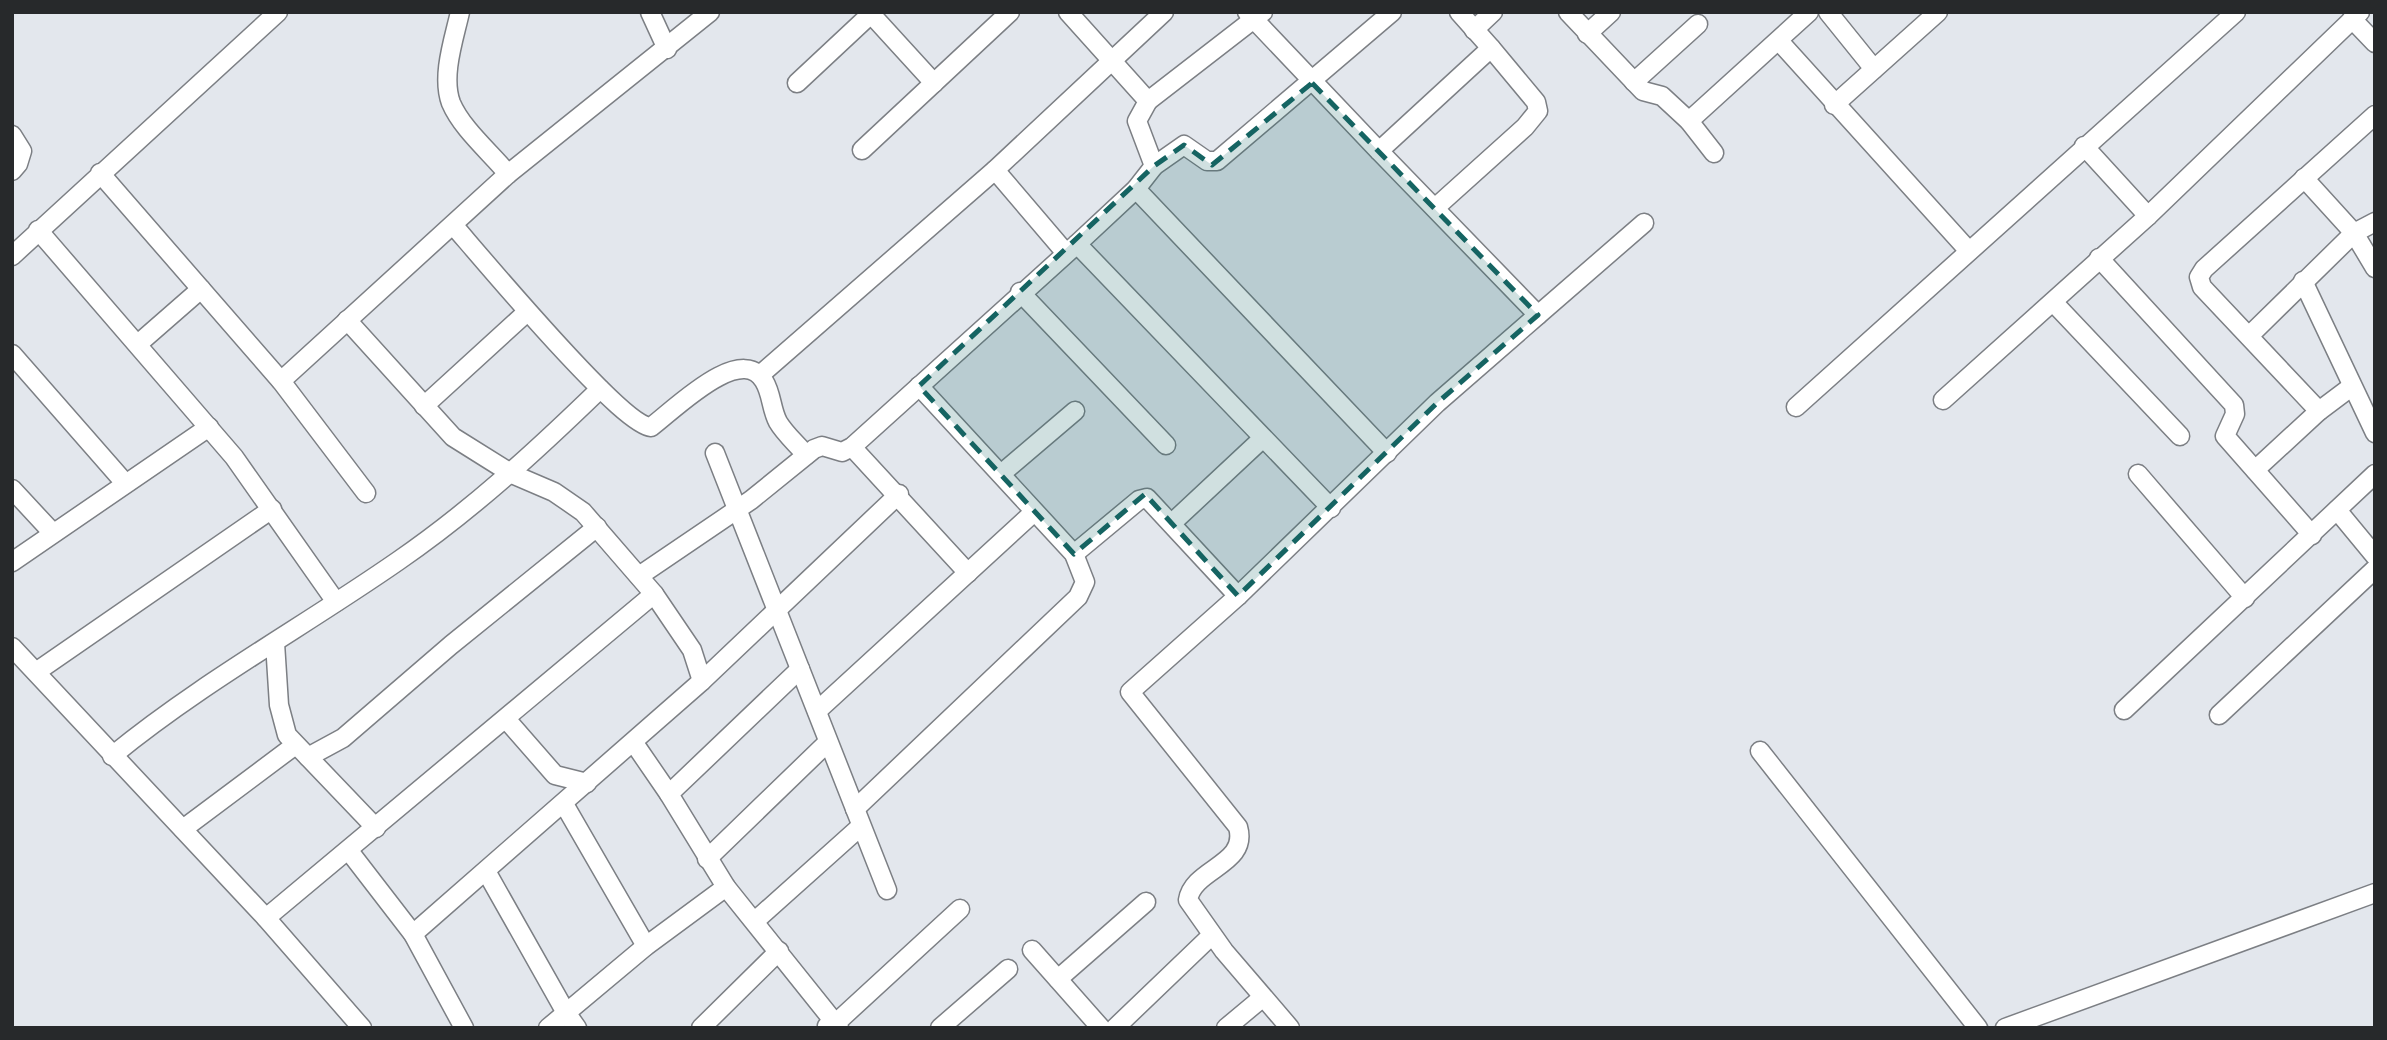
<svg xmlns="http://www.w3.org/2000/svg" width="2387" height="1040" font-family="'Source Sans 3',sans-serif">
	<rect width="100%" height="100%" fill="#e3e7ed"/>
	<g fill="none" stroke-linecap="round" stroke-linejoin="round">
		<defs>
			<g id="minor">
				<path d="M460,12C454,39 441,76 451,103C462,129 491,153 508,174"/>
				<path d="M650,12L667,49"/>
				<path d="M1068,12L1148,101L1137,121L1154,166"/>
				<path d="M1247,12L1379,151"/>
				<path d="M1568,12L1643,91L1662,96L1689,121L1714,153"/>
				<path d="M1828,12L1874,69"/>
				<path d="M871,14L934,83"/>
				<path d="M2352,19L2375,43"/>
				<path d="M1474,30L1493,12"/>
				<path d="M1587,34L1611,12"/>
				<path d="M1779,41L1969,251"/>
				<path d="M1634,82L1698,24"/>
				<path d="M797,83L873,12"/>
				<path d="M1148,101L1263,12"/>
				<path d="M1834,105L1938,12"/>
				<path d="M1689,121L1809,12"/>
				<path d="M12,135L22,151L18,164L12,171"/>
				<path d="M2084,146L2148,216"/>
				<path d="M862,150L1010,12"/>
				<path d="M995,170L1065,252"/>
				<path d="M100,173L281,381L366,493"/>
				<path d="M2304,178L2354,233L2375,268"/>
				<path d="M1136,189L1387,453"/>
				<path d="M1435,208L1525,127L1538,111L1536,102L1491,48"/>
				<path d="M454,226C481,257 621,425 651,427C674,410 741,342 764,381C772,394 771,409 778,422C785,434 797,444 806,455"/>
				<path d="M38,230L234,457L336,602"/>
				<path d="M1077,244L1331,508"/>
				<path d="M12,256L278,12"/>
				<path d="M2099,258L2234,405L2235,414L2225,436L2312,535"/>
				<path d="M2303,281L2375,433"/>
				<path d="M1020,292L1166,445"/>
				<path d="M2054,303L2180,436"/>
				<path d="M1538,315L1644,223"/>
				<path d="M347,320L453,437L512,474L554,492L583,512L654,594L692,650L702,681"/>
				<path d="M2249,336L2354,233L2375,222"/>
				<path d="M138,344L201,289"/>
				<path d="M12,354L125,483"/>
				<path d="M760,375L995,170L1164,12"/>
				<path d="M281,381L508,174L710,12"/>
				<path d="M1943,400L2148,216L2360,12"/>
				<path d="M424,406L527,312"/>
				<path d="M1796,407L2236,12"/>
				<path d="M2319,411L2202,287L2199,277L2204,269L2375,115"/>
				<path d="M852,447L968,573"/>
				<path d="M715,453L887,890"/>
				<path d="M2255,470L2319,411L2351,387"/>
				<path d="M1001,474L1075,411"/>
				<path d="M2138,474L2245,598"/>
				<path d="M12,489L52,532"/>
				<path d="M2337,510L2375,556"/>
				<path d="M1172,523L1263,438"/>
				<path d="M1074,554L1139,500L1147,498L1238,596"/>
				<path d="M12,562L209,427"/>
				<path d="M639,576L751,500L814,449L822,446L842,452L852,447L1077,244L1136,189L1154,166L1184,145L1207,161H1217L1392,12"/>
				<path d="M275,643L279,705L287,735L376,828"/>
				<path d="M12,647L266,918L362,1028"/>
				<path d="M800,669L669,794L726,887L839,1028"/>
				<path d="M36,672L272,509"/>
				<path d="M2124,710L2375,474"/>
				<path d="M817,711L1033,513"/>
				<path d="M2219,715L2375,569"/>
				<path d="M506,719L555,775L587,783"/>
				<path d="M634,743L669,794"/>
				<path d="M1760,751L1978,1028"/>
				<path d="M112,756C201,683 303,627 398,561C472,510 536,451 600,389"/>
				<path d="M308,757L343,738L451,645L597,527"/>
				<path d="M564,804L646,946"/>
				<path d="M855,809L1078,597L1085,582L1074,554L919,386"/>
				<path d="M183,829L294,746"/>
				<path d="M349,851L413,934L464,1028"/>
				<path d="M707,859L828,742"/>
				<path d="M486,871L565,1011L577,1028"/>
				<path d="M266,918L654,594"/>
				<path d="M755,921L860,827"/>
				<path d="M413,934L702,681L899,494"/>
				<path d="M1032,950L1101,1028"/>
				<path d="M1058,979L1146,902"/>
				<path d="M827,1026L836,1023L960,909"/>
				<path d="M548,1028L646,946L726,887"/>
				<path d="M701,1028L779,951"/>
				<path d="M940,1028L1008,969"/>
				<path d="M1115,1028L1212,935"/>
				<path d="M1226,1028L1262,998"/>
				<path d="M1290,1028L1224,951L1188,900C1193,868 1249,865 1238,827L1130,692L1238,596L1437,403L1538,315L1379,151L1491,48L1459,12"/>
				<path d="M2005,1028L2375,893"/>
			</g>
		</defs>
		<use href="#minor" stroke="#7c7f84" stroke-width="21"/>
		<use href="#minor" stroke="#fff" stroke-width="18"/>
	</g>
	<path fill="#156462" fill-opacity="0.2" stroke="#156462" stroke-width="5" stroke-dasharray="14 9" stroke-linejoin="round" d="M1312,83L1538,315L1437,403L1238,596L1145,494L1074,554L919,386L1154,166L1184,145L1212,165Z"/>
	<rect width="2387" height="1040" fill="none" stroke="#27292b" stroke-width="28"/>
</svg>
